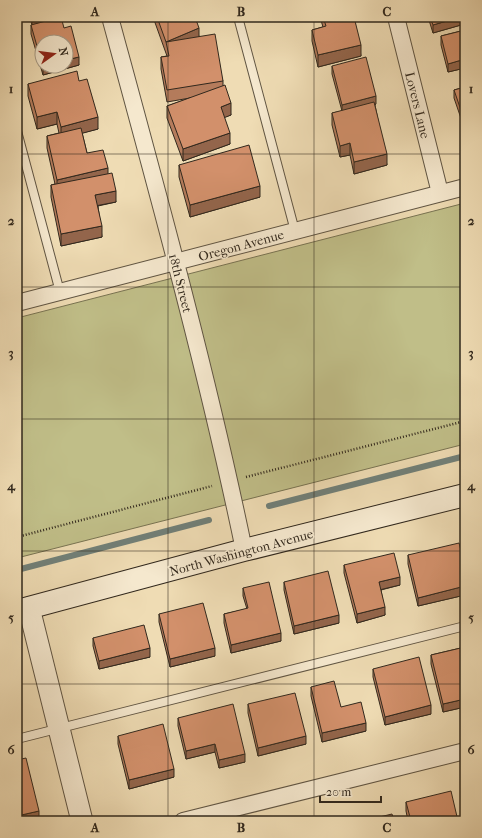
<svg xmlns="http://www.w3.org/2000/svg" width="482" height="838" font-family="'IM FELL French Canon',serif">
	<rect width="100%" height="100%" fill="#efdcb4"/>
	<filter id="stains"><feTurbulence type="fractalNoise" baseFrequency=".005" numOctaves="4"/><feColorMatrix values="0 0 0 0 .2 0 0 0 0 .09 0 0 0 0 .02 0 0 0 .5 -.17"/></filter>
	<radialGradient id="worn" r=".72"><stop offset=".6" stop-color="#630" stop-opacity="0"/><stop offset="1" stop-color="#630" stop-opacity=".3"/></radialGradient>
	<path fill="#c0be88" stroke="#787352" d="M465,203V444L17,558V318Z"/>
	<g fill="none" stroke-linecap="round" stroke-linejoin="round">
		<g stroke="#718079" stroke-width="6">
			<path d="M269,506L465,456"/>
			<path d="M17,570L209,520"/>
		</g>
		<defs>
			<g id="service">
				<path d="M238,17L295,231"/>
				<path d="M17,131L60,292"/>
				<path d="M17,739L465,626"/>
			</g>
			<g id="minor">
				<path d="M110,17C158,194 207,371 244,550"/>
				<path d="M396,17L440,193"/>
				<path d="M17,303L465,187"/>
				<path d="M183,821L465,751"/>
			</g>
			<path id="tertiary" d="M29,608L82,821"/>
			<path id="secondary" d="M17,611L244,550L465,495"/>
		</defs>
		<use href="#service" stroke="#605543" stroke-width="10"/>
		<use href="#minor" stroke="#605543" stroke-width="18"/>
		<use href="#tertiary" stroke="#605543" stroke-width="23"/>
		<use href="#secondary" stroke="#31281d" stroke-width="24"/>
		<g stroke="#31281d" stroke-width="2.5" stroke-dasharray="1 2" stroke-linecap="butt">
			<path d="M246,477L465,421"/>
			<path d="M17,537L212,486"/>
		</g>
		<use href="#service" stroke="#f5e8ce" stroke-width="8"/>
		<use href="#minor" stroke="#f5e8ce" stroke-width="16"/>
		<use href="#tertiary" stroke="#f5e8ce" stroke-width="21"/>
		<use href="#secondary" stroke="#f5e8ce" stroke-width="22"/>
	</g>
	<g fill="#b57c5c" stroke="#31281d" fill-rule="evenodd">
		<path d="M30,17H62L32,25Z"/>
		<path d="M153,17H195L199,37L223,81V86L231,115L224,117L230,144L183,161L167,118V106L190,98L167,102L161,69V57L167,56Z"/>
		<path d="M320,17H354L361,56L318,67L312,41V30L323,27Z"/>
		<path d="M428,17H461V25L433,33Z"/>
		<path d="M31,25L64,28L79,65L43,75L31,34ZM42,42L66,66H42Z"/>
		<path d="M465,30V68L448,72L441,45V36Z"/>
		<path d="M332,66L376,104L375,105L387,165L354,174L350,155L340,157L332,125V113L342,111L332,74Z"/>
		<path d="M79,81L98,129L82,133L87,153L108,174L116,202L98,206L102,237L61,246L51,197V185L55,184L47,148V136L59,133L57,124L37,129L28,96V84Z"/>
		<path d="M465,87V130L454,98V90Z"/>
		<path d="M179,165L260,197L190,217L179,177Z"/>
		<path d="M408,555L465,565V595L418,606L408,564Z"/>
		<path d="M344,565L400,585L381,590L385,615L357,623L344,573Z"/>
		<path d="M284,582L339,623L294,634L284,590Z"/>
		<path d="M243,588L281,641L231,653L224,623V614L247,609L243,596Z"/>
		<path d="M159,614L215,656L170,667L159,622Z"/>
		<path d="M93,638L150,657L99,669L93,646Z"/>
		<path d="M465,647V707L443,712L431,664V655Z"/>
		<path d="M373,669L431,714L385,725L373,677Z"/>
		<path d="M311,687L341,707L366,731L322,742L311,696Z"/>
		<path d="M248,704L306,744L258,756L248,713Z"/>
		<path d="M178,718L245,762L219,768L215,752L186,759L178,726Z"/>
		<path d="M118,736L174,777L129,789L118,744Z"/>
		<path d="M406,802L458,821H408L406,811Z"/>
	</g>
	<g fill="#93654b" stroke="#31281d">
		<path d="M32,17H62L32,25Z"/>
		<path d="M461,17V25L433,33V25Z"/>
		<path d="M199,28V40L166,42Z"/>
		<path d="M361,45V56L318,67V55Z"/>
		<path d="M79,57V65L43,75V67L45,66H66V60Z"/>
		<path d="M465,59V68L448,72V64Z"/>
		<path d="M376,96V104L342,113V105Z"/>
		<path d="M231,103V115L221,119V107Z"/>
		<path d="M57,112V124L37,129V117Z"/>
		<path d="M98,117V129L61,139V127Z"/>
		<path d="M230,133V144L183,161V149Z"/>
		<path d="M350,143V155L340,157V146Z"/>
		<path d="M387,154V165L354,174V162Z"/>
		<path d="M108,168V180L57,192V180Z"/>
		<path d="M260,186V197L190,217V205Z"/>
		<path d="M116,191V202L95,206V195Z"/>
		<path d="M102,226V237L61,246V234Z"/>
		<rect x="17" y="243" width="2" height="12"/>
		<path d="M400,577V585L379,590V582Z"/>
		<path d="M465,586V595L418,606V598Z"/>
		<path d="M385,607V615L357,623V614Z"/>
		<path d="M339,615V623L294,634V626Z"/>
		<path d="M281,633V641L231,653V645Z"/>
		<path d="M150,648V657L99,669V661Z"/>
		<path d="M215,648V656L170,667V659Z"/>
		<path d="M465,699V707L443,712V704Z"/>
		<path d="M431,705V714L385,725V717Z"/>
		<path d="M366,723V731L322,742V733Z"/>
		<path d="M306,736V744L258,756V748Z"/>
		<path d="M215,744V752L186,759V751Z"/>
		<path d="M245,754V762L219,768V760Z"/>
		<path d="M174,769V777L129,789V780Z"/>
		<path d="M39,811V819L30,821H17V816Z"/>
	</g>
	<g fill="#d2906b" stroke="#31281d">
		<path d="M61,17L64,28L71,26L79,57L66,60V42H42V64L31,25Z"/>
		<path d="M157,17H195L199,28L166,42L215,34L223,81L167,90L161,57L169,56L166,42Z"/>
		<path d="M323,17H354L361,45L318,55L312,30L326,26Z"/>
		<path d="M430,17H460L433,25Z"/>
		<path d="M465,30V59L448,64L441,36Z"/>
		<path d="M366,57L376,96L342,105L332,66Z"/>
		<path d="M77,71L79,81L87,79L98,117L61,127L57,112L37,117L28,84Z"/>
		<path d="M225,85L231,103L221,107L230,133L183,149L167,106Z"/>
		<path d="M465,87V122L454,90Z"/>
		<path d="M374,102L387,154L354,162L350,143L340,146L332,113Z"/>
		<path d="M81,128L87,153L103,150L108,168L57,180L47,136Z"/>
		<path d="M249,145L260,186L190,205L179,165Z"/>
		<path d="M112,173L116,191L95,195L102,226L61,234L51,185Z"/>
		<path d="M459,543L465,565V586L418,598L408,555Z"/>
		<path d="M394,553L400,577L379,582L385,607L357,614L344,565Z"/>
		<path d="M328,571L339,615L294,626L284,582Z"/>
		<path d="M269,582L281,633L231,645L224,614L248,608L243,588Z"/>
		<path d="M203,603L215,648L170,659L159,614Z"/>
		<path d="M144,625L150,648L99,661L93,638Z"/>
		<path d="M465,647V699L443,704L431,655Z"/>
		<path d="M419,657L431,705L385,717L373,669Z"/>
		<path d="M334,681L341,707L361,702L366,723L322,733L311,687Z"/>
		<path d="M295,693L306,736L258,748L248,704Z"/>
		<path d="M233,704L245,754L219,760L215,744L186,751L178,718Z"/>
		<path d="M163,724L174,769L129,780L118,736Z"/>
		<path d="M26,758L39,811L17,816V760Z"/>
		<path d="M451,791L458,821H434L433,819L421,821H411L406,802Z"/>
		<path d="M392,814L394,821H363Z"/>
	</g>
	<path fill="none" stroke="#31281d" stroke-width="1" stroke-opacity="0.55" d="M168,17V821M314,17V821M17,154H465M17,287H465M17,419H465M17,551H465M17,684H465"/>
	<g text-anchor="middle" stroke-width="3" stroke-linejoin="round" paint-order="stroke">
		<g font-size="13" fill="#31281d" stroke="#f5e8ce">
			<text transform="translate(418 105) rotate(76)" y="5">Lovers Lane</text>
			<text transform="translate(241 245) rotate(-15)" y="5">Oregon Avenue</text>
			<text transform="translate(181 283) rotate(76)" y="5">18th Street</text>
			<text transform="translate(241 552) rotate(-15)" y="5">North Washington Avenue</text>
		</g>
	</g>
	<rect width="482" height="838" fill="none" stroke="#efdcb4" stroke-width="44"/>
	<g transform="translate(54 54) rotate(76)"><circle r="19" fill="#f5e8ce" stroke="#a79b87"/>
	<path d="M0-3L7 15L0 10L-7 15Z" fill="#8f2418"/>
	<text y="-6" font-size="11" font-weight="bold" text-anchor="middle" fill="#31281d">N</text>
	</g>
	<path d="M320 796v6h61v-6" fill="none" stroke="#31281d" stroke-width="2"/>
	<text x="326" y="796" font-size="12" fill="#31281d" stroke="#f5e8ce" stroke-width="3" paint-order="stroke">20 m</text>
	<rect x="22" y="22" width="438" height="794" fill="none" stroke="#31281d" stroke-width="1.5"/>
	<g font-size="13" text-anchor="middle" font-weight="bold" fill="#31281d">
		<text x="95" y="16">A</text>
		<text x="241" y="16">B</text>
		<text x="387" y="16">C</text>
		<text x="11" y="93">1</text>
		<text x="471" y="93">1</text>
		<text x="11" y="225">2</text>
		<text x="471" y="225">2</text>
		<text x="11" y="357">3</text>
		<text x="471" y="357">3</text>
		<text x="11" y="490">4</text>
		<text x="471" y="490">4</text>
		<text x="11" y="622">5</text>
		<text x="471" y="622">5</text>
		<text x="11" y="754">6</text>
		<text x="471" y="754">6</text>
		<text x="95" y="832">A</text>
		<text x="241" y="832">B</text>
		<text x="387" y="832">C</text>
	</g>
	<rect width="100%" height="100%" filter="url(#stains)"/>
	<rect width="100%" height="100%" fill="url(#worn)"/>
</svg>
